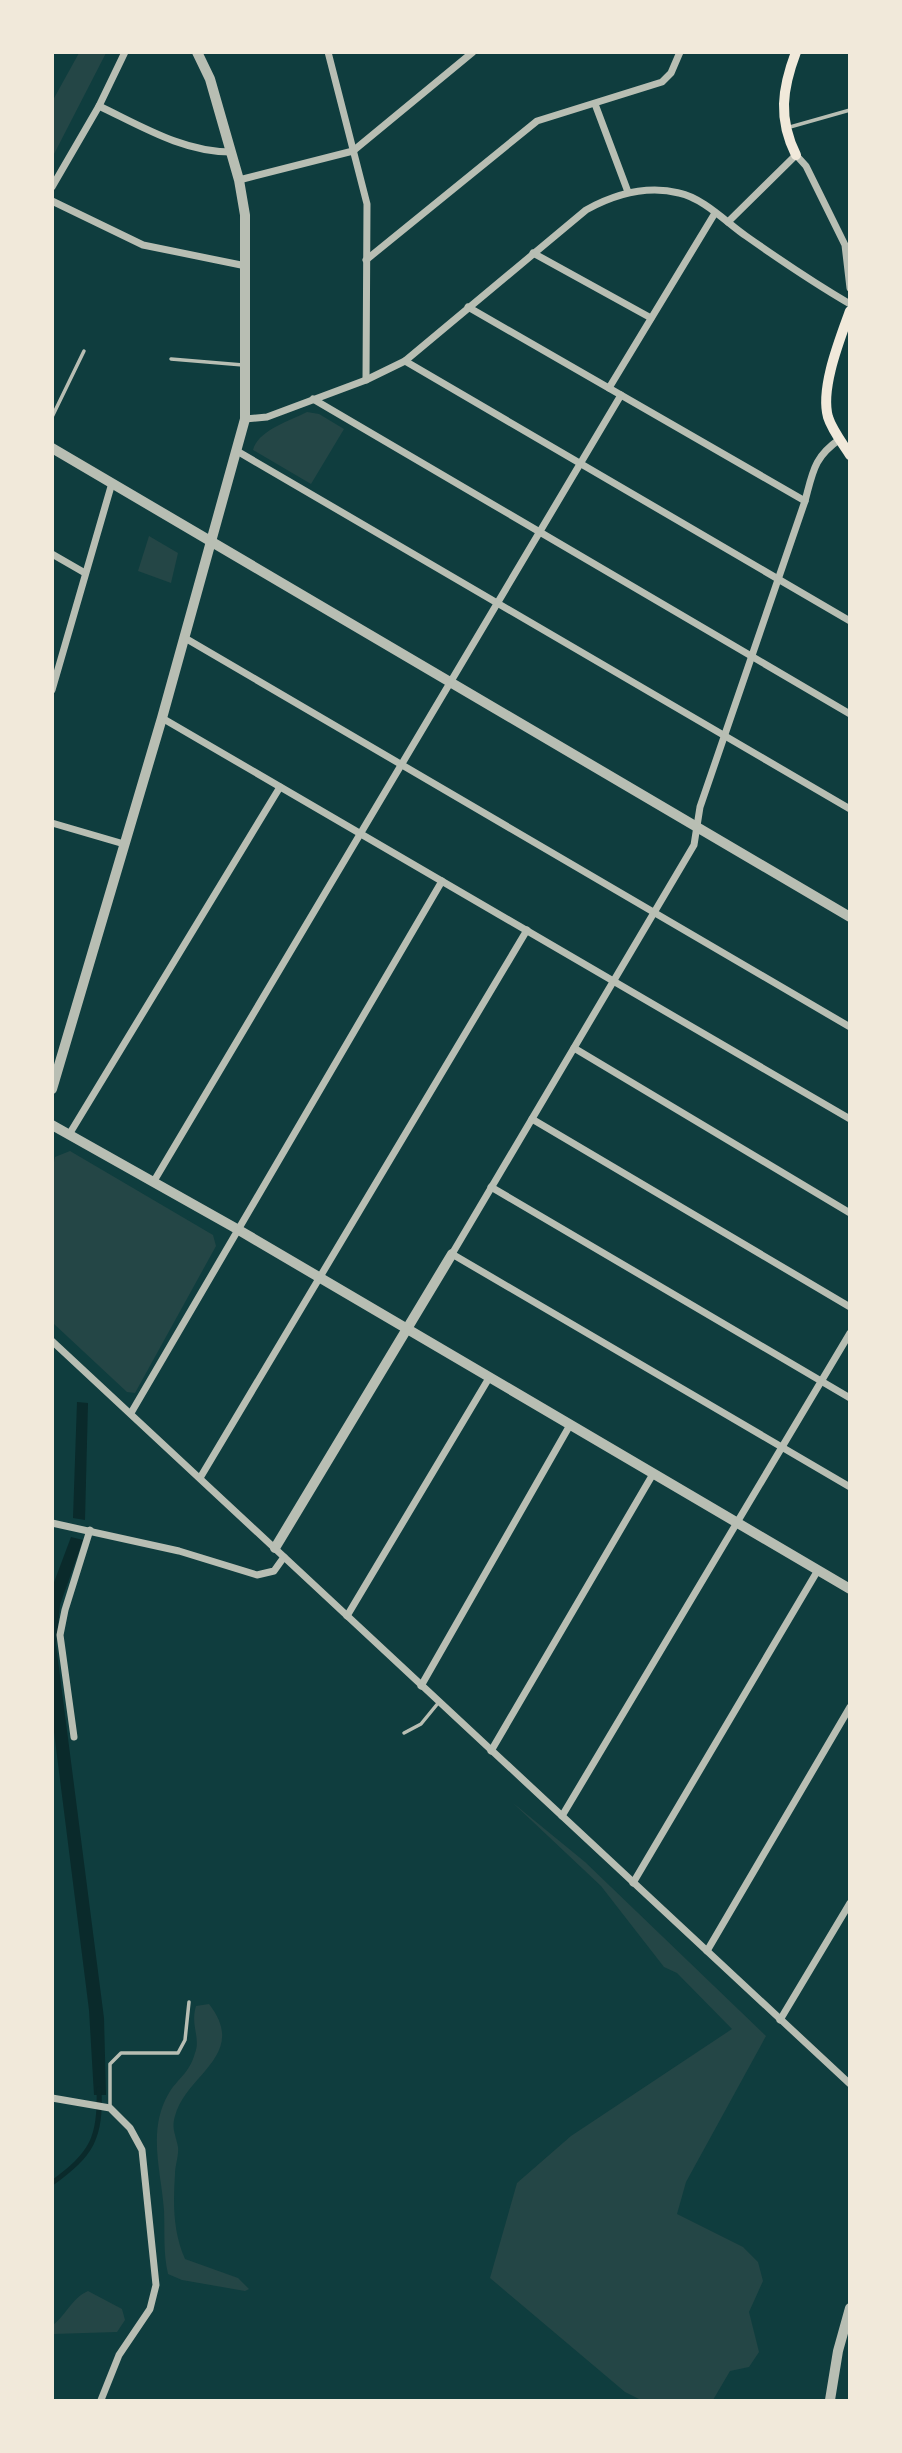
<svg xmlns="http://www.w3.org/2000/svg" width="902" height="2453" font-family="Mulish,sans-serif">
	<rect width="100%" height="100%" fill="#0f3d3e"/>
	<g fill="#244646">
		<path d="M79,53H106L53,156V100Z"/>
		<path d="M307,412L319,414L344,429L311,484L253,450C258,430 290,421 307,412Z"/>
		<path d="M149,536L178,553L171,583L138,571Z"/>
		<path d="M70,1151L213,1235L216,1246L135,1393L127,1392L53,1323V1167L55,1157Z"/>
		<path d="M513,1803L585,1862L766,2036L686,2182L677,2214L743,2247L758,2262L763,2281L749,2312L759,2352L749,2367L730,2371L713,2400H641L625,2392L490,2278L517,2183L571,2136L732,2029L677,1973L664,1967L601,1886Z"/>
		<path d="M209,2004C249,2055 186,2074 175,2116C171,2129 176,2135 178,2147C179,2155 175,2166 175,2174C173,2204 173,2232 185,2259L238,2278L249,2289L245,2291L182,2280L168,2274C163,2252 165,2232 164,2210C161,2170 147,2130 169,2093C178,2078 189,2074 195,2053C201,2037 190,2026 196,2006Z"/>
		<path d="M88,2291L122,2309L125,2320L117,2332L53,2334V2325C67,2314 72,2298 88,2291Z"/>
	</g>
	<g fill="#0a2a2b">
		<path d="M77,1402L88,1403L85,1520L73,1518Z"/>
		<path d="M71,1537L83,1540L60,1605L56,1645L104,2018L106,2095H94L89,2010L52,1716L53,1585Z"/>
	</g>
	<g fill="none" stroke-linecap="round" stroke-linejoin="round">
		<path stroke="#0a2a2b" stroke-width="5" d="M52,2183C92,2154 101,2138 99,2089"/>
		<g stroke="#b8beb3" stroke-width="3.5">
			<path d="M790,127L850,110"/>
			<path d="M171,359L243,365"/>
			<path d="M52,417L84,351"/>
			<path d="M404,1733L421,1724L439,1702"/>
			<path d="M110,2108V2064L121,2053H178L185,2040L189,2002"/>
		</g>
		<g stroke="#b8beb3" stroke-width="7">
			<path d="M328,52L367,204L366,380"/>
			<path d="M595,104L628,192"/>
			<path d="M99,106C141,126 183,152 231,152"/>
			<path d="M239,180L353,151L473,52"/>
			<path d="M52,187L99,106L125,52"/>
			<path d="M52,201L143,245L246,266"/>
			<path d="M728,222L796,155L806,166L845,245L850,288"/>
			<path d="M533,253L651,318"/>
			<path d="M366,260L537,121L662,82L671,73L680,52"/>
			<path d="M468,307L805,501"/>
			<path d="M405,361L850,621"/>
			<path d="M609,388L715,213"/>
			<path d="M313,399L850,714"/>
			<path d="M245,419L267,417L366,380L405,361L586,210C615,194 646,185 679,193C703,198 726,222 746,236C780,260 814,283 850,304"/>
			<path d="M840,439C814,457 813,471 805,501L700,807L694,845L452,1254L850,1487"/>
			<path d="M237,451L850,809"/>
			<path d="M52,554L85,573"/>
			<path d="M185,638L850,1027"/>
			<path d="M52,690L112,483"/>
			<path d="M162,718L850,1119"/>
			<path d="M52,823L124,844"/>
			<path d="M574,1048L850,1213"/>
			<path d="M532,1119L850,1307"/>
			<path d="M70,1133L280,787"/>
			<path d="M154,1181L621,395"/>
			<path d="M491,1187L850,1398"/>
			<path d="M52,1341L850,2084"/>
			<path d="M131,1413L442,881"/>
			<path d="M200,1478L527,930"/>
			<path d="M52,1523L179,1551L257,1575L274,1571L284,1557"/>
			<path d="M347,1616L489,1378"/>
			<path d="M421,1686L570,1425"/>
			<path d="M74,1737L60,1635L65,1610L90,1530"/>
			<path d="M491,1751L653,1474"/>
			<path d="M562,1816L850,1333"/>
			<path d="M633,1883L818,1570"/>
			<path d="M707,1951L850,1707"/>
			<path d="M780,2020L850,1903"/>
			<path d="M52,2098L110,2108L130,2128L142,2150L156,2285L150,2309L119,2355L101,2400"/>
		</g>
		<g stroke="#b8beb3" stroke-width="10">
			<path d="M52,448L850,917"/>
			<path d="M52,1089L162,718L245,419V215L239,180L210,79L197,52"/>
			<path d="M52,1125L237,1229L850,1589"/>
			<path d="M275,1548L452,1254"/>
			<path d="M830,2400L838,2351L850,2308"/>
		</g>
		<g stroke="#f1e9da" stroke-width="10">
			<path d="M796,155C778,119 782,89 796,52"/>
			<path d="M850,311C840,339 820,388 828,417C832,430 843,444 850,455"/>
		</g>
	</g>
	<rect width="902" height="2453" fill="none" stroke="#f1e9da" stroke-width="108"/>
</svg>
